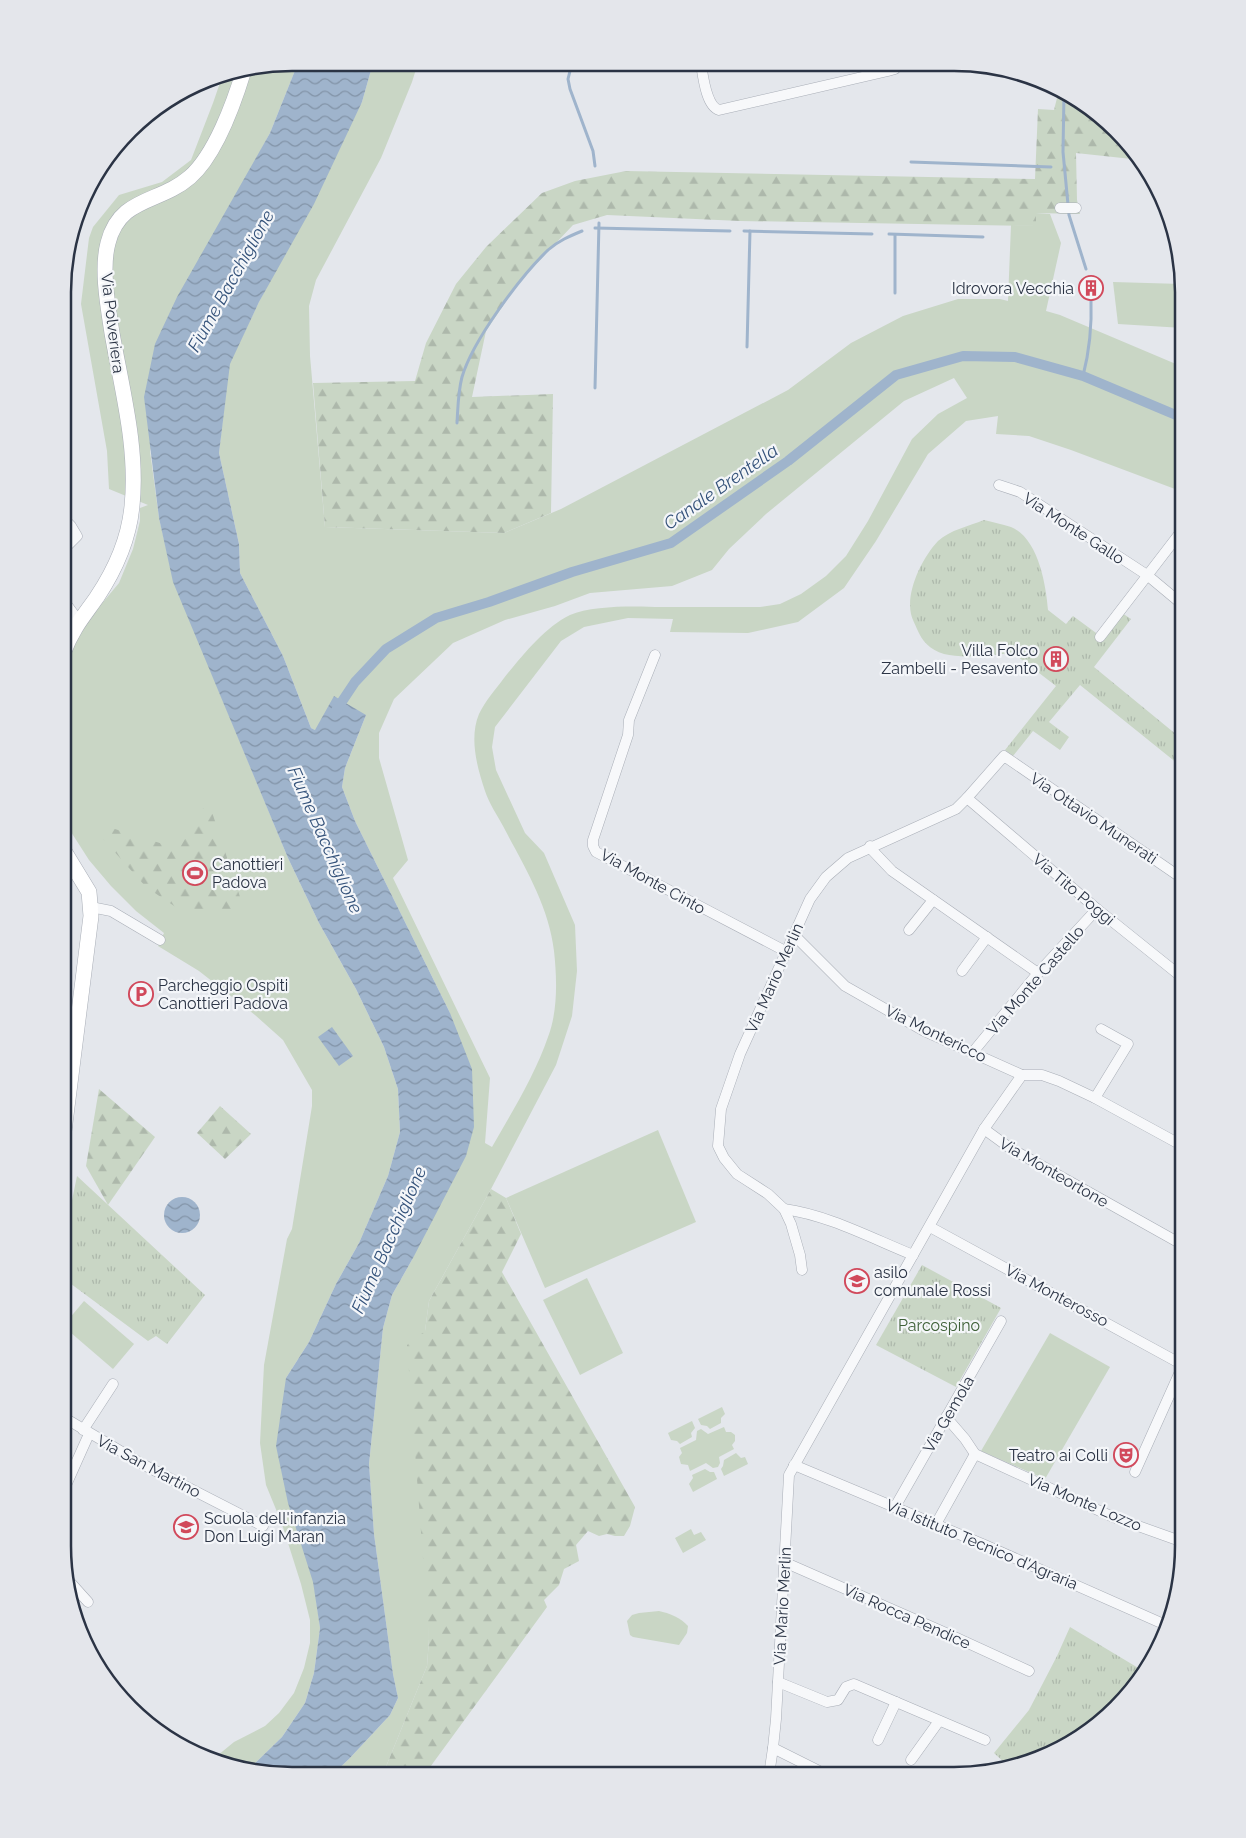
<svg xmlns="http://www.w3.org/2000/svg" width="1246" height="1838" font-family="Raleway,sans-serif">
	<defs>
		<pattern id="forest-firs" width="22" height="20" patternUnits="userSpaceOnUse" patternTransform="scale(1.25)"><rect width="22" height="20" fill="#c9d6c5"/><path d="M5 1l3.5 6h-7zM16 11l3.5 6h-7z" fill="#adb8ab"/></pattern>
		<pattern id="park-tufts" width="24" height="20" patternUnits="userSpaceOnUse" patternTransform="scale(1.25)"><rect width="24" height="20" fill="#c9d6c5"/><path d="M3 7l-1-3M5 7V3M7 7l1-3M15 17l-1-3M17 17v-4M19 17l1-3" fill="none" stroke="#adb8ab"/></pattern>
		<pattern id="water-waves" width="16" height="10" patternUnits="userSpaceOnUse" patternTransform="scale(1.25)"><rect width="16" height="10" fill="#9fb4cc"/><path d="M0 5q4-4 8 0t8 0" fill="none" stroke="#8293a7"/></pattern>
	</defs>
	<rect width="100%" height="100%" fill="#e4e7ec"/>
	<g fill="#c9d6c5" fill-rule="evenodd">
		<path d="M292,63H298L270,133L236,196L150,451L159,518L174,582L288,858L319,923L356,989L384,1047L398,1089L400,1132L388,1176L359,1243L336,1284L309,1342L286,1378L320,1628L314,1673L305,1703L282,1737L248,1770L212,1760L234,1742L265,1726L279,1713L294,1693L304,1668L310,1643V1620L301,1584L282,1524L266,1485L260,1443L264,1365L287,1239L292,1229L312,1106V1090L283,1040L255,1015L199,971L158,946L164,933L136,911L111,886L89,860L64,821V687L72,652L79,631L119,583L133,549L140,521V508L148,505L109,489L107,451L81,304L89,238L93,227L119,195L162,182L191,160L213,103L223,74Z"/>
		<path d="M373,63H418L412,82L381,158L316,280L309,306L310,356L325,527L504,533L561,509L788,390L851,343L903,316L958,299H1000L1008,301L1011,225L1036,226V213L1050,214L1061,243L1046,311L1060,315L1183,367V492L1071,450L1029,436L996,434L998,416L966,421L928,454L876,541L844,588L798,622L748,633L670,632L673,619L628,618L584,627L561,641L495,727L492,747L496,770L525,833L544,853L575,925L577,971L572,1016L556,1065L491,1189L429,1301L425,1331L429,1639L427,1666L383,1774H333L349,1759L390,1715L398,1698L393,1674L374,1534L369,1464L383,1328L392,1295L413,1258L450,1013L355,821L342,787L345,768L366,715L315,730L311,728L283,656L240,573L239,544L219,453L229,364L259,302L362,102ZM954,378L967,398L938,414L912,439L868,521L846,556L826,576L801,594L780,604L760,607C727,607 694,607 661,607C636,606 592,605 570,615C545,627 521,657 504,678C496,689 485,701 479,714C469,738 477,767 485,791C489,803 497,815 503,826C524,866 549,906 554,951C557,978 558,1011 548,1037C535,1075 512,1112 492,1147L485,1143L490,1078L393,878L408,860L379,758V733L394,699L453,643L505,620L555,606L590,593L672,586L712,570L729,549L766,514L904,401Z"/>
		<path d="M1113,282L1182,284L1183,292V328L1118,324Z"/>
		<path d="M658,1130L696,1222L545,1288L506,1198Z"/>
		<path d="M587,1278L623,1353L580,1375L543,1300Z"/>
		<path d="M84,1301L134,1344L113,1369L63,1326Z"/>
		<path d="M1050,1333L1110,1367L1045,1479L981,1451Z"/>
		<path d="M722,1407L725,1414L721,1418V1423L710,1429L707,1426L701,1425L698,1419Z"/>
		<path d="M692,1421L695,1428L691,1433L692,1437L680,1444L677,1441L671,1440L668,1433Z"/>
		<path d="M724,1427L726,1432H731L735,1435V1441L732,1445L734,1449L719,1457L720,1463L718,1467L713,1468L706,1463L690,1471L688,1465L681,1464L679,1457L682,1453L680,1448L696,1440L697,1431L701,1429L708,1434Z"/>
		<path d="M736,1453L741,1458L745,1457L748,1464L724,1476L721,1469L723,1466L724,1460Z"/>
		<path d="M705,1469L710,1472H714L717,1479L693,1492L689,1484L693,1478L692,1475Z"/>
		<path d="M691,1529L694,1535L701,1532L706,1540L683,1553L675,1538Z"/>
		<path d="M659,1611C669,1613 681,1618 688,1626L687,1633L679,1645L633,1637L630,1635L627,1621L632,1615L639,1613Z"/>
	</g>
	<g fill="url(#forest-firs)">
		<path d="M1059,90L1094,110L1136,152L1141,160L1076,153L1077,200L1080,214L1036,213V226L740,221L607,215L573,225L519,282L486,331L472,397L553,394L551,513L504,533L325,527L313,383L415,381L426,343L456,284L486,247L542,193L575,181L626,171L1035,179L1038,109L1054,110Z"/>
		<path d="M208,800L243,906L192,918L146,887L86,820L179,849Z"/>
		<path d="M99,1089L155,1137L108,1205L86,1166Z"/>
		<path d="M220,1106L251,1134L225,1159L197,1133Z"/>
		<path d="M491,1189L506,1198L521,1234L502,1272L635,1507L630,1526L624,1536H615L607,1534L599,1536L588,1531L576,1545L579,1561L564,1569L559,1585L544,1600L547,1607L425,1774H383L427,1666L429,1639L407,1345L425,1331L429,1301Z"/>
	</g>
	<g fill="url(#park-tufts)">
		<path d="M984,520C992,522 1002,524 1011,527C1038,538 1046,584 1048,610L1066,624L1073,616L1103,638L1122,613L1131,619L1094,667L1183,740V768L1080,685L1049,722L1069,737L1060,750L1033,731L1013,756L1005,750L1056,686L1013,653C993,655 963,659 944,654C930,650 922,641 917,629C915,624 912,619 911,614C906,591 922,558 938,541C950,530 969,526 984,520Z"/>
		<path d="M77,1176L205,1295L167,1344L156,1336L148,1341L63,1278V1244Z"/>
		<path d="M922,1265L1001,1308L956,1387L876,1345Z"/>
		<path d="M1070,1627L1145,1672L1105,1719L1042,1758L1007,1765L994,1753L1029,1710L1057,1656Z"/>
	</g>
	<g fill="url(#water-waves)">
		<path d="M298,63H373L362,102L314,204L259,302L230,364L219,453L239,544L240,573L283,656L311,728L315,730L334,696L366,715L345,768L342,787L355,821L450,1013L472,1069L474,1127L466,1156L413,1258L392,1295L383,1328L369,1464L374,1534L393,1674L398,1698L390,1715L349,1759L333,1774H262L248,1770L282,1737L305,1703L314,1673L320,1628L313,1582L288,1503L276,1446L286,1378L309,1342L336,1284L359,1243L388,1176L400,1132L398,1089L384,1047L356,989L319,923L288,858L173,582L159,518L144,397L155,344L177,297L270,133Z"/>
		<path d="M332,1027L353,1056L339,1066L318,1037Z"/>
		<circle cx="182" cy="1215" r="18"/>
	</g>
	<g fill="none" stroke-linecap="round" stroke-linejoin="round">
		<g stroke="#9fb4cc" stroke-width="3">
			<path d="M572,63L568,79L570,89L593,151L595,166"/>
			<path d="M1064,93L1063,152L1069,215L1086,269"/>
			<path d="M911,162L1051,167"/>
			<path d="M595,228L730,231"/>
			<path d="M744,231L872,234"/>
			<path d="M889,234L983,237"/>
			<path d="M895,293V235"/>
			<path d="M747,347L750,231"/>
			<path d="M1083,376C1090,349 1092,327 1091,299"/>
			<path d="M595,388L599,223"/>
			<path d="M457,423C458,407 458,392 462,377C473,340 520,277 548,250C558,241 570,236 582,231"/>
		</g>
		<path stroke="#9fb4cc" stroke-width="10" d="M335,712L355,682L386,649L436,618L489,602L572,572L671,543L788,461L896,375L963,356L1015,357L1083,376L1183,418"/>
		<defs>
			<g id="street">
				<path d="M701,64C703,76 706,106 719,110L888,71L895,69L899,64"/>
				<path d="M1060,208H1076"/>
				<path d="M999,485L1020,492L1147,575L1183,605"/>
				<path d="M64,549L77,536L71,526L64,519"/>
				<path d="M64,601L78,620"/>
				<path d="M1100,637L1183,529"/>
				<path d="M655,655L629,720L628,735L593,840V846L596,852L787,952"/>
				<path d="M967,798L1097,909L1183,978"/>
				<path d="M870,846L872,850L892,871L1038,973"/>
				<path d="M91,907L111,911L160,940"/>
				<path d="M909,930L933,900"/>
				<path d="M793,937L798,939L845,986L924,1031L1022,1075H1042L1059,1081L1095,1098L1183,1146"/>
				<path d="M962,971L987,937"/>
				<path d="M973,1052L1038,973L1097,909"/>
				<path d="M1095,1098L1128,1044L1101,1029"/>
				<path d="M984,1129L1010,1148L1183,1245"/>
				<path d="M784,1209C828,1215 871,1238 913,1255"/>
				<path d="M930,1227L1183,1365"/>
				<path d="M802,1270L800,1255L791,1224L784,1209L768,1194L737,1174L724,1158L718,1146L721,1109L740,1054L810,899L826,877L848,858L956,809L967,798L1004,756L1183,879"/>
				<path d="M63,1417L144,1465L263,1526"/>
				<path d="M946,1417L965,1439L975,1454L1113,1517L1183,1542"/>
				<path d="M83,1430L113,1384"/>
				<path d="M794,1465L985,1545L1168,1626"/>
				<path d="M1135,1472L1183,1365"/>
				<path d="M63,1492L89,1434"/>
				<path d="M895,1507L1001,1321"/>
				<path d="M936,1524L975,1454"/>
				<path d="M784,1562L946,1633L1029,1671"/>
				<path d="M70,1582L88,1602"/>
				<path d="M778,1682L827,1702L838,1700L846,1687L854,1684L985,1740"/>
				<path d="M878,1740L896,1702"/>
				<path d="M773,1748L827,1775"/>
				<path d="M911,1760L939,1721"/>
				<path d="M769,1775L773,1748L776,1719L789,1475L984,1129L1022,1075"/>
			</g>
			<g id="secondary">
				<path d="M64,651C73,628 83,617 97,597C115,570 129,538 132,506C138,448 122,390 112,333C108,307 101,269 108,243C120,196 159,204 190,177C215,155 234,103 244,70"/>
				<path d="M63,1139L91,916L89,892L64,851"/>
			</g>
		</defs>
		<use href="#street" stroke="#a9aeb7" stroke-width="11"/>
		<use href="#secondary" stroke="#a9aeb7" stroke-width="16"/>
		<use href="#street" stroke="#f7f8fa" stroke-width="10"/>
		<use href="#secondary" stroke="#fff" stroke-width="15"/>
	</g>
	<defs>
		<symbol id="building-ring" viewBox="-11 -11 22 22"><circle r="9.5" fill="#f4f6f9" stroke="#d1495b" stroke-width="1.5"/><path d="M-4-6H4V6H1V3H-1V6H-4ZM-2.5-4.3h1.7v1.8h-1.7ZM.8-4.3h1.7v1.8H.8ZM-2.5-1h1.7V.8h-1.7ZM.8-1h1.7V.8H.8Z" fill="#d1495b"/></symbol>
		<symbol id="stadium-ring" viewBox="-11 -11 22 22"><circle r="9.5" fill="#f4f6f9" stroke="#d1495b" stroke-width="1.5"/><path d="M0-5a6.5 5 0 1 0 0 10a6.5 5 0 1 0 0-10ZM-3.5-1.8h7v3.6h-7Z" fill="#d1495b"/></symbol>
		<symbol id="parking-ring" viewBox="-11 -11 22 22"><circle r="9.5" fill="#f4f6f9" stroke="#d1495b" stroke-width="1.5"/><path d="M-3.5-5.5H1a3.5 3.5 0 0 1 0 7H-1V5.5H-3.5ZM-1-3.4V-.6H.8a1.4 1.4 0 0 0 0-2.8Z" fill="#d1495b"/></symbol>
		<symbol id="school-ring" viewBox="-11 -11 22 22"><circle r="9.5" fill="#f4f6f9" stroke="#d1495b" stroke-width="1.5"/><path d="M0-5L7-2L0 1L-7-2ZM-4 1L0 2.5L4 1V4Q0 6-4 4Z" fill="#d1495b"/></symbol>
		<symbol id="theatre-ring" viewBox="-11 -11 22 22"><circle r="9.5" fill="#f4f6f9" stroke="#d1495b" stroke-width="1.5"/><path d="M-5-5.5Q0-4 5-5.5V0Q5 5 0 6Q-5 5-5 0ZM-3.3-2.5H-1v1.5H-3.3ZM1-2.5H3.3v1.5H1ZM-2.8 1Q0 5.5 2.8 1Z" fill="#d1495b"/></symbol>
	</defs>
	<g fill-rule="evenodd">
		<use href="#building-ring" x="1077" y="274" width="28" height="28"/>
		<use href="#building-ring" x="1042" y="645" width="28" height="28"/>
		<use href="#stadium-ring" x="181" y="859" width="28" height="28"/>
		<use href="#parking-ring" x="127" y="980" width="28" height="28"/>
		<use href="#school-ring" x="843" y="1267" width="28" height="28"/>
		<use href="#theatre-ring" x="1112" y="1441" width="28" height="28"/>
		<use href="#school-ring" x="172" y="1513" width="28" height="28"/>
	</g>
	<g text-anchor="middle" stroke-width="4.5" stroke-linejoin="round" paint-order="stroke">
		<g font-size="16" fill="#2b3445" stroke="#f4f6f9" text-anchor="start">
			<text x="1074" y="294" text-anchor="end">Idrovora Vecchia</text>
			<text x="1038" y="656" text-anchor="end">Villa Folco<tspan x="1038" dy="18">Zambelli - Pesavento</tspan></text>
			<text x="212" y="870">Canottieri<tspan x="212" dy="18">Padova</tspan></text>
			<text x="158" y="991">Parcheggio Ospiti<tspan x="158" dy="18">Canottieri Padova</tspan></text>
			<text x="874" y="1278">asilo<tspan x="874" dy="18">comunale Rossi</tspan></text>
			<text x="1108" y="1461" text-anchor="end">Teatro ai Colli</text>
			<text x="204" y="1524">Scuola dell'infanzia<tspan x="204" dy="18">Don Luigi Maran</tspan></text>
		</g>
		<g font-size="16" fill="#2b3445" stroke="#f4f6f9">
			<text transform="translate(113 323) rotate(83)" y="6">Via Polveriera</text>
			<text transform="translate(1074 528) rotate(33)" y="6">Via Monte Gallo</text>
			<text transform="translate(1094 818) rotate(34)" y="6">Via Ottavio Munerati</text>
			<text transform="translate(653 881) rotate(29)" y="6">Via Monte Cinto</text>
			<text transform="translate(1074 889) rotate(40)" y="6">Via Tito Poggi</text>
			<text transform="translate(774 978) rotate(-66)" y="6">Via Mario Merlin</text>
			<text transform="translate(1035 980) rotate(-49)" y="6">Via Monte Castello</text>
			<text transform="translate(936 1033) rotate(26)" y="6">Via Montericco</text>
			<text transform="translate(1054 1172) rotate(30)" y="6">Via Monteortone</text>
			<text transform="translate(1057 1295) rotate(28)" y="6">Via Monterosso</text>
			<text transform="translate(948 1414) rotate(-60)" y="6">Via Gemola</text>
			<text transform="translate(149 1466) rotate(28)" y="6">Via San Martino</text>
			<text transform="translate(1085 1502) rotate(23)" y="6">Via Monte Lozzo</text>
			<text transform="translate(982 1544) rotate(23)" y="6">Via Istituto Tecnico d'Agraria</text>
			<text transform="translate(782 1606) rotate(-87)" y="6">Via Mario Merlin</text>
			<text transform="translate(907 1616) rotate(24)" y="6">Via Rocca Pendice</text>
		</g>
		<g font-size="16" fill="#3f6138" stroke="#f4f6f9">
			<text x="939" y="1331">Parcospino</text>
		</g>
		<g font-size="18" font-style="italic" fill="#34527a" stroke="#f4f6f9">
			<text transform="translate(231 281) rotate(-61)" y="6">Fiume Bacchiglione</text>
			<text transform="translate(721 487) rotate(-35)" y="6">Canale Brentella</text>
			<text transform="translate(325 840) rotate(66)" y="6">Fiume Bacchiglione</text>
			<text transform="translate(389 1240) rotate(-66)" y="6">Fiume Bacchiglione</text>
		</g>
	</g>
	<path d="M0 0H1246V1838H0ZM292 71H954A221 221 0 0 1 1175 292V1546A221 221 0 0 1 954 1767H292A221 221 0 0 1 71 1546V292A221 221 0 0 1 292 71Z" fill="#e4e6eb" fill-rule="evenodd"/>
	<path fill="none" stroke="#2b3445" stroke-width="2.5" d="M292 71H954A221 221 0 0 1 1175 292V1546A221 221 0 0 1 954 1767H292A221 221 0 0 1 71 1546V292A221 221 0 0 1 292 71Z"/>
</svg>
